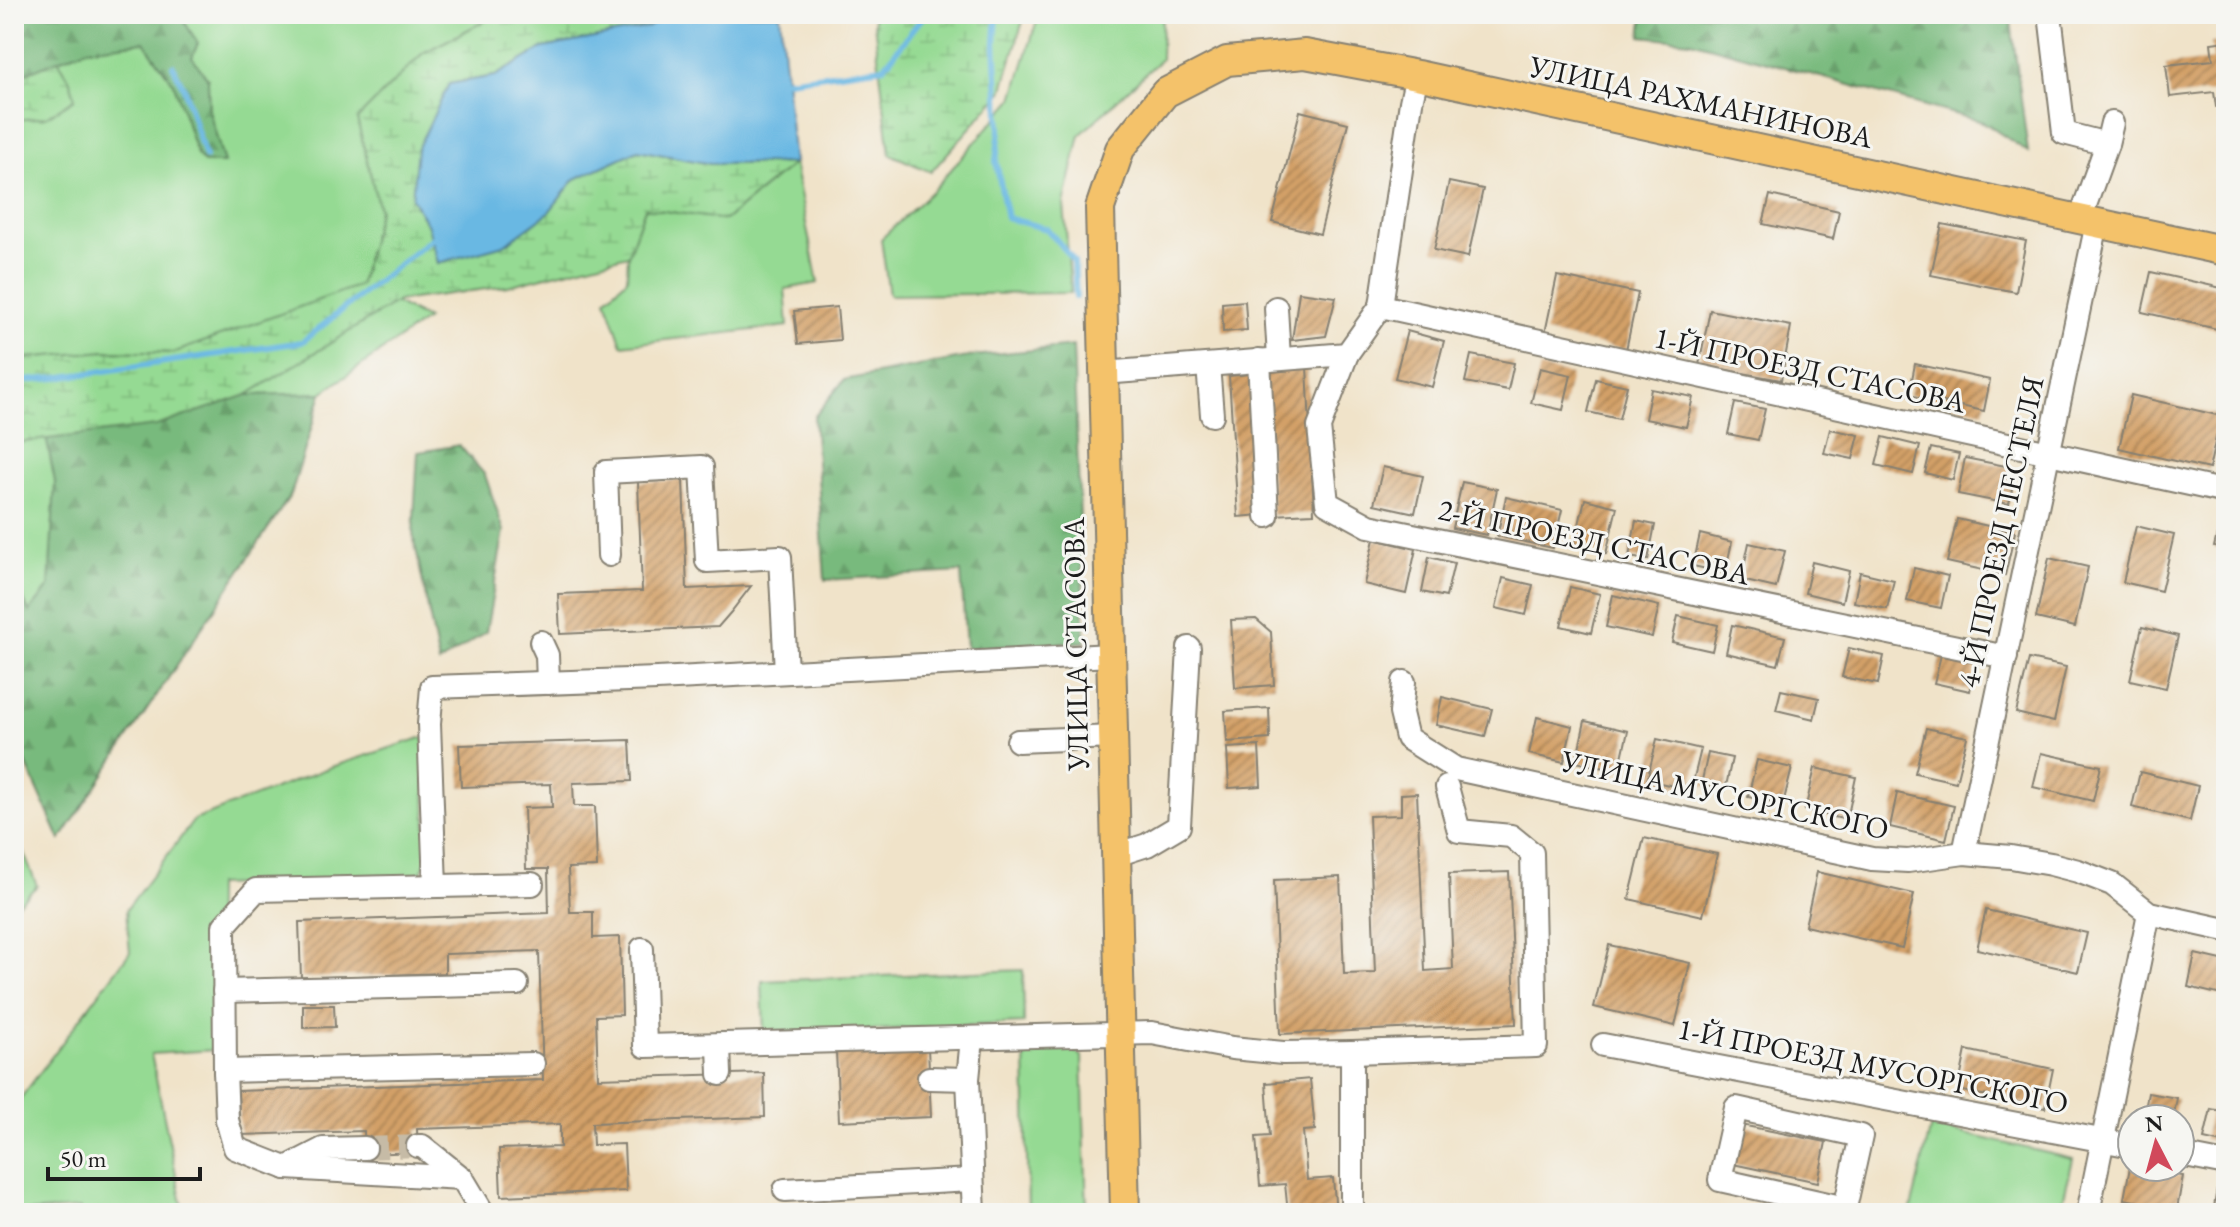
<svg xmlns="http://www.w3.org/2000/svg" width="2240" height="1227" font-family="'EB Garamond',serif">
	<defs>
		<pattern id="forest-firs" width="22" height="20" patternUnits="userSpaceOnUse" patternTransform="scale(2)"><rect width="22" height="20" fill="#78ba7d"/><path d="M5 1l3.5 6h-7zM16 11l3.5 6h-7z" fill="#679f6b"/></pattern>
		<pattern id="wetland-marsh" width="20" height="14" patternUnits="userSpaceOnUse" patternTransform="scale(2)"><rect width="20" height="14" fill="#95da93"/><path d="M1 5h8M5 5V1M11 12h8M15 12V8" fill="none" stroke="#80ba7e"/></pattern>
		<pattern id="building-hatch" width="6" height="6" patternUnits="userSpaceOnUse" patternTransform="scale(2)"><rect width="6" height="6" fill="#d3a067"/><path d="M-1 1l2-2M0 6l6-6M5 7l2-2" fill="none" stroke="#aa8254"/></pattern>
	</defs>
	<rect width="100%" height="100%" fill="#f6f6f2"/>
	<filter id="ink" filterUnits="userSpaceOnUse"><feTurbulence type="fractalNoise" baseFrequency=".0125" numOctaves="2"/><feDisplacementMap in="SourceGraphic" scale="16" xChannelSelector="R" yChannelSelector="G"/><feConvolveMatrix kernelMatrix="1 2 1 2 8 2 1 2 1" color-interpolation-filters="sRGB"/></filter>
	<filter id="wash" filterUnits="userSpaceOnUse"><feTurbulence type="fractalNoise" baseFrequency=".006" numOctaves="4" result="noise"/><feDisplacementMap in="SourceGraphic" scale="32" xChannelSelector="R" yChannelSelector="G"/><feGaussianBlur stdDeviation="1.8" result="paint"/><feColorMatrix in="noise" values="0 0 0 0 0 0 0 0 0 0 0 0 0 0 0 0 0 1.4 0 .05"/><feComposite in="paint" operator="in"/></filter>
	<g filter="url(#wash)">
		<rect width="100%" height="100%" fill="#f0e3c9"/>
		<g fill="#95da93" stroke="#587b58" stroke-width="2">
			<path d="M14,14H498L423,53L358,119L379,209L360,285L427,319L322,393L291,494L60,840L14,736Z"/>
			<path d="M1039,14H1158L1162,18L1161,59L1080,135L1064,204L1071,293L889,295L881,239L934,189L1013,99Z"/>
			<path d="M794,163L818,283L785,289L788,326L622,345L606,299L627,279L628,255L645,208L725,220Z"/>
			<path d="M424,737L427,860L421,872L409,879L216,885L215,1050L151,1054L184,1213H81L80,1208L14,1213V1107L130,952L126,910L194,820L331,767Z"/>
			<path d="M14,829L37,886L14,907Z"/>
			<path d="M1023,970L1024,1023L764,1035L762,981Z"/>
			<path d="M1046,1046H1066L1082,1056L1087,1213H1028L1025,1051Z"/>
			<path d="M1931,1126L2073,1159L2060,1213H1910Z"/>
		</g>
		<g fill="url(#forest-firs)" stroke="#4a6b4c" stroke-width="2">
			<path d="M14,14H185L182,18L198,43L192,57L208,79L209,110L224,163H204L197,155L174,84L144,42L86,49L19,76L14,121Z"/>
			<path d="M1644,14H2010L2028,152L1983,122L1691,41L1641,36Z"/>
			<path d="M1073,346L1085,642L966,648L961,572L825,580L814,417L844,380L973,356Z"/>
			<path d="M106,351L173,353L247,395L322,393L291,494L60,840L14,736V576L29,612L49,587L55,482L43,421L14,366Z"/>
			<path d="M459,445L485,475L504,531L486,632L439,663L413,534L418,452Z"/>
		</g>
		<g fill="url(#wetland-marsh)" stroke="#587b58" stroke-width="2">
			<path d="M498,14H671L650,27L543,48L495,76L449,84L412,198L428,226L438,263L548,213L575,179L638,150L711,164L794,163L725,220L645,208L628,255L508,286L398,301L247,395L156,426L14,443V359L106,351L173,353L360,285L379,209L357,119L423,53Z"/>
			<path d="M873,14H1025L1002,92L931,172L890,154Z"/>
			<path d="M58,60L70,80L75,99L46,117L16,120L19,76Z"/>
		</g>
		<path fill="#69b8e3" stroke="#426a80" stroke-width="2" d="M671,14H780L794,163L711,164L638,150L575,179L548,213L504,245L438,263L428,226L412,198L417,149L449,84L495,76L543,48L649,27Z"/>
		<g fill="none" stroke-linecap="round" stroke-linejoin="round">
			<g stroke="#69b8e3" stroke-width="6">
				<path d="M997,14L995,43L1000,130L996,161L1007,218L1047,229L1074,261L1076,297"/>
				<path d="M173,66L184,88L205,157"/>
				<path d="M780,81L884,67L925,14"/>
				<path d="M14,382L56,378L302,342L436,235"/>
			</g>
		</g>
		<g id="blocks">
			<g fill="url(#building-hatch)">
				<path d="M2226,41V106L2216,107L2214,92L2170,97L2166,65L2213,60L2211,43Z"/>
				<path d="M1300,111L1348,123L1320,234L1272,222Z"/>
				<path d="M1449,182L1483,189L1468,257L1434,250Z"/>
				<path d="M1770,195L1839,211L1833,239L1763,224Z"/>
				<path d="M1942,224L2026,241L2016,292L1931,275Z"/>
				<path d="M2151,272L2226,289V331L2142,312Z"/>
				<path d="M1557,276L1638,293L1626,350L1545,333Z"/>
				<path d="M1299,292L1336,297L1326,336L1292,340Z"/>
				<path d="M1245,301L1247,330L1223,332L1222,303Z"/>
				<path d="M837,307L840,340L798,344L794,311Z"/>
				<path d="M1710,310L1791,326L1781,380L1699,365Z"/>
				<path d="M1407,331L1444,341L1432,387L1395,378Z"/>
				<path d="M1471,355L1514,363L1508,390L1465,382Z"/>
				<path d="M1915,364L1990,380L1984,411L1909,395Z"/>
				<path d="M1307,366L1314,513L1272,515L1264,368Z"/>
				<path d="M1540,368L1571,375L1563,410L1531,403Z"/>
				<path d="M1250,374L1260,515L1238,517L1229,376Z"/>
				<path d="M1596,379L1627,386L1619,419L1588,412Z"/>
				<path d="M1651,389L1693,397L1686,427L1645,419Z"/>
				<path d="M2131,395L2221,416L2209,469L2119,448Z"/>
				<path d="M1735,403L1765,409L1758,440L1728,434Z"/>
				<path d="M1830,429L1859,435L1853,459L1824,453Z"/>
				<path d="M1883,437L1920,446L1913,474L1876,465Z"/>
				<path d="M1931,448L1959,454L1953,480L1925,473Z"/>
				<path d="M1965,458L2016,468L2009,504L1958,494Z"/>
				<path d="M1383,467L1423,476L1415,513L1374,504Z"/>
				<path d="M683,480L687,589L751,586L731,612L718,627L560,634L558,594L642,591L638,482Z"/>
				<path d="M1462,482L1497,489L1487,535L1452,528Z"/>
				<path d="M1506,497L1562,510L1553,548L1497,536Z"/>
				<path d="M1585,499L1617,507L1606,554L1574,546Z"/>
				<path d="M2223,510H2226V549L2214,547Z"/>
				<path d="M1957,519L2015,532L2005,575L1947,562Z"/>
				<path d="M1636,521L1655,525L1648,560L1629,557Z"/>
				<path d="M2136,526L2174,535L2161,591L2123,582Z"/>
				<path d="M1700,534L1732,542L1725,573L1693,566Z"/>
				<path d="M1374,539L1416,549L1406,594L1364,584Z"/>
				<path d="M1749,543L1785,551L1776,588L1741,580Z"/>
				<path d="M1429,557L1454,563L1446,597L1422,592Z"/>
				<path d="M2049,558L2088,567L2075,627L2036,618Z"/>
				<path d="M1812,562L1849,571L1842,602L1805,593Z"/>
				<path d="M1914,568L1948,576L1941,608L1907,601Z"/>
				<path d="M1860,572L1894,580L1887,609L1854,602Z"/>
				<path d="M1503,578L1533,585L1526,615L1496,608Z"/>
				<path d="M1570,587L1600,594L1591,633L1561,626Z"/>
				<path d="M1613,595L1659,606L1652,637L1606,627Z"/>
				<path d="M1678,616L1718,625L1712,651L1672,642Z"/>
				<path d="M1256,619L1271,632L1274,685L1235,688L1231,620Z"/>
				<path d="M1732,625L1785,637L1778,665L1726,653Z"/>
				<path d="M2142,627L2178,636L2166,688L2130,680Z"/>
				<path d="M1849,648L1884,656L1878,684L1842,677Z"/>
				<path d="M1941,655L1976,662L1970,691L1934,683Z"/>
				<path d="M2029,659L2066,667L2054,722L2016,713Z"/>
				<path d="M1781,690L1819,698L1814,719L1776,710Z"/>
				<path d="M1442,697L1492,709L1485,736L1436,725Z"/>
				<path d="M1269,708L1270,739L1227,742L1225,711Z"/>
				<path d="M1537,717L1572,726L1564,762L1529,754Z"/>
				<path d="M1585,721L1628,731L1619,771L1576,762Z"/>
				<path d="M1926,728L1967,737L1956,782L1915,773Z"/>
				<path d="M1657,739L1701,749L1691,790L1647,780Z"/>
				<path d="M630,740L632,781L573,783L574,806H595L597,867L568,868L570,912H593V938L620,937L622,1015L596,1016L598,1078L764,1073L765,1117L592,1123L593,1145L624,1144L626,1191L501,1196L499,1149L560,1147V1124L417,1129L418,1152L365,1154L364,1131L240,1135L238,1091L543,1080L539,951L445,954V973L301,978L299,922L549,913L548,869H526L524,808L552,807L551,784L461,787L459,745Z"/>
				<path d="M1259,746L1261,786L1229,788L1227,748Z"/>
				<path d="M1708,753L1732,758L1725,791L1701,785Z"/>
				<path d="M2041,753L2101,766L2093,801L2033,787Z"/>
				<path d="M1757,760L1792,768L1783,804L1748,797Z"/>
				<path d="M1815,768L1856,777L1847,820L1805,810Z"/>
				<path d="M2140,772L2198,786L2190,821L2132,807Z"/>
				<path d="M1417,793L1425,971L1453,969L1449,874L1509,872L1516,1024L1280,1034L1274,880L1340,877L1344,974L1375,973L1369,816L1401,815V794Z"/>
				<path d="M1897,793L1954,806L1946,840L1890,827Z"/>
				<path d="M1644,838L1717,854L1703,916L1629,899Z"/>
				<path d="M1817,872L1914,894L1902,948L1805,926Z"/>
				<path d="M1986,910L2087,933L2078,972L1977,949Z"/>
				<path d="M1609,945L1690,963L1675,1026L1594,1007Z"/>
				<path d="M2195,954L2226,961V996L2188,987Z"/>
				<path d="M303,1005H334L335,1027L303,1028Z"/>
				<path d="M928,1047L931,1117L839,1121L836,1051Z"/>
				<path d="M1966,1050L2053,1069L2045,1108L1958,1090Z"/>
				<path d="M1310,1079L1315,1130L1303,1131L1307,1180L1333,1178L1336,1213H1288L1285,1184L1260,1186L1256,1137L1270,1136L1266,1083Z"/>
				<path d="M2148,1093L2177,1098L2173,1119H2143Z"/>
				<path d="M2211,1109L2226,1112V1144L2204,1139Z"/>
				<path d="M1736,1124L1826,1142L1818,1182L1728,1163Z"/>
				<path d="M2130,1167L2183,1176L2177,1209L2124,1199Z"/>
				<path d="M2218,1183L2226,1185V1213H2213Z"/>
			</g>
		</g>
	</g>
	<g filter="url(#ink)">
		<use href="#blocks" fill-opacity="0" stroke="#868072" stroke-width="2"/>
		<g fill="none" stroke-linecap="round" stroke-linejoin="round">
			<path stroke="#c6bba6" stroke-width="22" stroke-dasharray="22 11" stroke-linecap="butt" d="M365,1148L418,1146"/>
			<defs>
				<g id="minor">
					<path d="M2050,14L2064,133L2107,144"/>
					<path d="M2080,219L2107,144L2112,123"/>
					<path d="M1381,306L2226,492"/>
					<path d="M1276,308L1279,358"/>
					<path d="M1347,354L1319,427L1327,503L1369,526L2006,657"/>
					<path d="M1259,360L1267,516"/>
					<path d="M1208,365L1212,415"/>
					<path d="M1103,373L1347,354L1381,306L1411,102L1417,75"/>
					<path d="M609,555L606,472L702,467L707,561L780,557L786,672"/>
					<path d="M541,642L547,655L548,683"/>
					<path d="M1404,682L1401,713L1407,738L1456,769L1872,859L1908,861L1964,853L2011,857L2051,864L2078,871L2112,884L2149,913L2226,930"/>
					<path d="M1018,741L1113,737"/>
					<path d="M1964,853L2097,223"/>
					<path d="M1116,855L1147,845L1179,826L1189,648"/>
					<path d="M435,886L429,724L432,687L657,679L1111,655"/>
					<path d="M642,949L645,1046L1152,1033L1232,1048L1283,1053L1352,1052V1213"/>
					<path d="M224,991L517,984"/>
					<path d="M972,1038L968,1079L974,1213"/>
					<path d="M719,1045L720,1074"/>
					<path d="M1603,1045L2132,1146"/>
					<path d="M1352,1052L1536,1046L1532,853L1511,836L1459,831L1447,787"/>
					<path d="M225,1071L224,926L256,890L532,884"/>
					<path d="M929,1078L968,1079"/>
					<path d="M418,1146H422L462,1178"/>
					<path d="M2180,1155L2226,1164"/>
					<path d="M286,1168L323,1149L365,1148"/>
					<path d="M785,1190L972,1180"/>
					<path d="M483,1213L462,1178L286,1168L235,1148L227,1120L225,1071L533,1064"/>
					<path d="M1830,1213L1832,1205L1720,1180L1736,1108L1861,1136L1845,1208L1832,1205"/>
					<path d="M2088,1213L2149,913"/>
				</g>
				<path id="major" d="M1125,1213L1100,208L1120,149L1165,93L1227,61L1305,54L1417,75L2226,251"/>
			</defs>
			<use href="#minor" stroke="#868072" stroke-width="26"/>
			<use href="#major" stroke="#868072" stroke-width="32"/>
			<use href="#minor" stroke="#fff" stroke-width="22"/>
			<use href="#major" stroke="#f4c26a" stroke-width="28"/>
		</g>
	</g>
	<g text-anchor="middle" stroke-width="6" stroke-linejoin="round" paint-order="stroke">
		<g font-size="30" fill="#1c1c1c" stroke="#f6f6f2">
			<text transform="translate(1701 102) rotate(12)" y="10">УЛИЦА РАХМАНИНОВА</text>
			<text transform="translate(1810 370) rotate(12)" y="10">1-Й ПРОЕЗД СТАСОВА</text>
			<text transform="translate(2001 532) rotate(-78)" y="10">4-Й ПРОЕЗД ПЕСТЕЛЯ</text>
			<text transform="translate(1594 542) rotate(12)" y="10">2-Й ПРОЕЗД СТАСОВА</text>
			<text transform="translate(1076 644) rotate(-91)" y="10">УЛИЦА СТАСОВА</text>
			<text transform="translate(1725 795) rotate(12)" y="10">УЛИЦА МУСОРГСКОГО</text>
			<text transform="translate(1873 1066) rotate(11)" y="10">1-Й ПРОЕЗД МУСОРГСКОГО</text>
		</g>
	</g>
	<rect width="2240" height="1227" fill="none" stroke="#f6f6f2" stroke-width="48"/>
	<g transform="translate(2156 1143) rotate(354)"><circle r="38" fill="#f6f6f2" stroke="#9f9f9c" stroke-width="2"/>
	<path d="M0-6L14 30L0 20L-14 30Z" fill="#d1495b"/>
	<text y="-12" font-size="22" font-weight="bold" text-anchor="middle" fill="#1c1c1c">N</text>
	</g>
	<path d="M48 1167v12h152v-12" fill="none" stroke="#1c1c1c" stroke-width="4"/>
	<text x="60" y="1167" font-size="24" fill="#1c1c1c" stroke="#f6f6f2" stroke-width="6" paint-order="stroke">50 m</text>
</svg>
